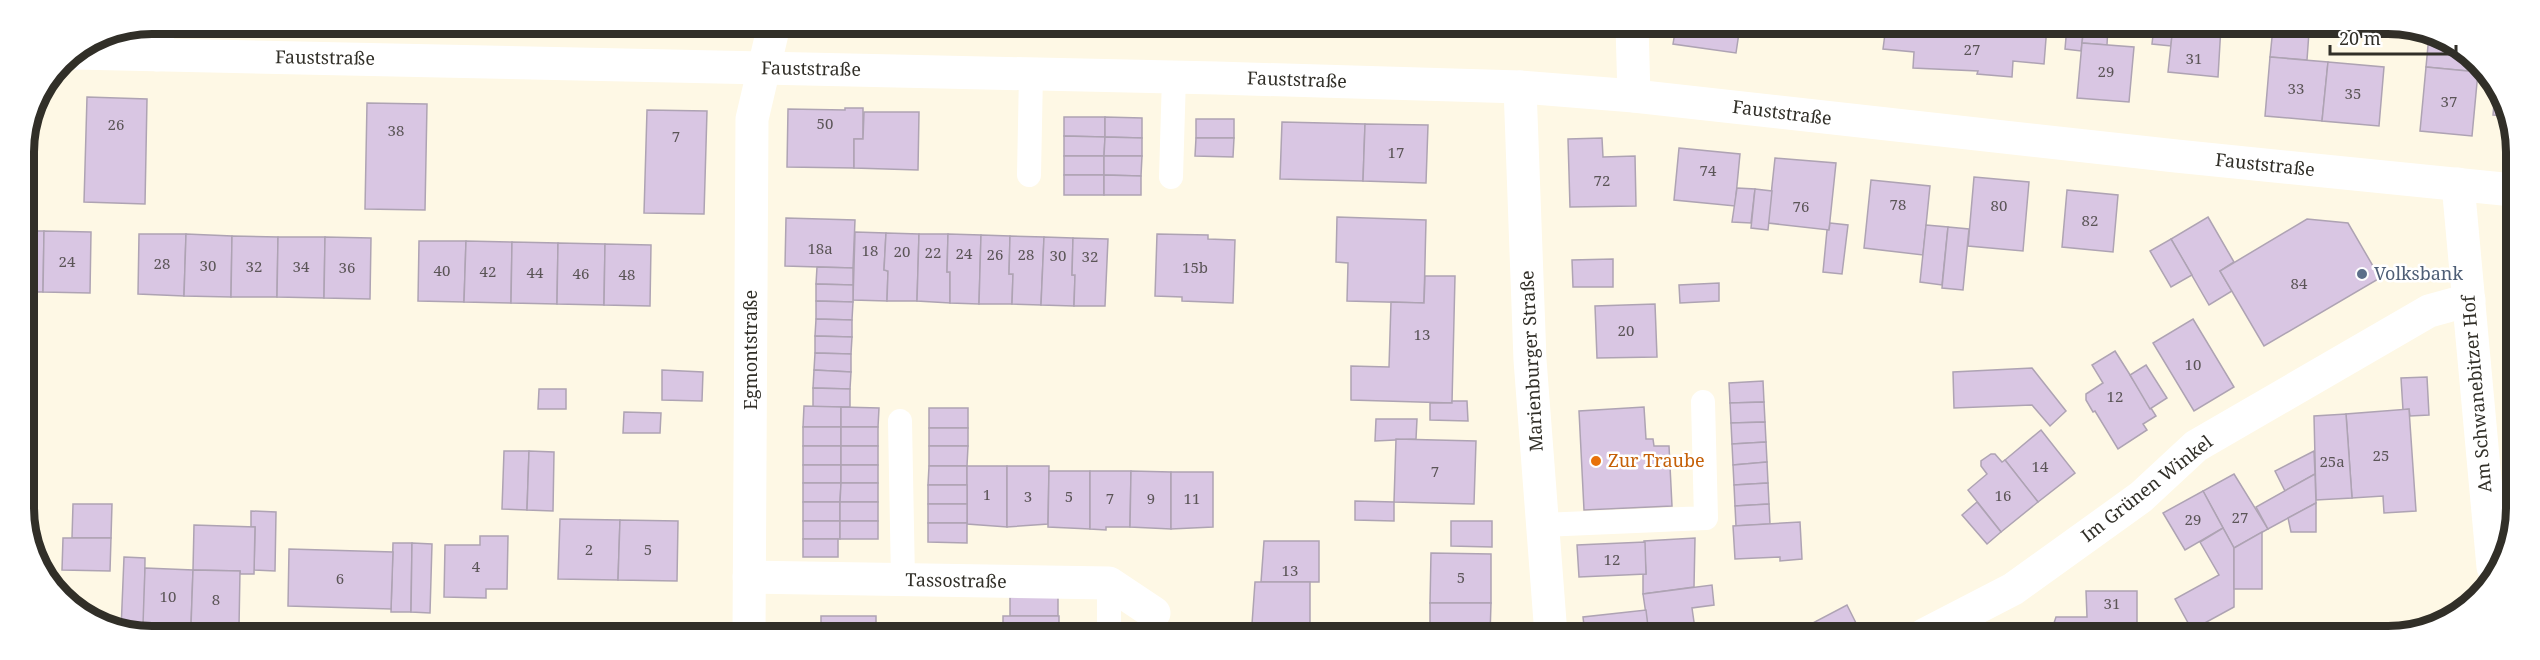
<svg xmlns="http://www.w3.org/2000/svg" width="2540" height="660" font-family="'Noto Serif',serif">
	<rect width="100%" height="100%" fill="#fef8e5"/>
	<g fill="#d9c6e3" stroke="#aea3b3" stroke-width="1.5">
		<path d="M1676,26H1740L1736,53L1673,44Z"/>
		<path d="M2047,26L2044,64L2013,61L2012,77L1977,74L1978,71L1913,68L1914,52L1883,49L1886,26Z"/>
		<path d="M2067,26H2084L2081,51L2065,49Z"/>
		<path d="M2084,26H2108L2107,45L2082,43Z"/>
		<path d="M2154,26H2173L2171,46L2152,44Z"/>
		<path d="M2173,26H2221L2218,77L2168,72Z"/>
		<path d="M2298,26H2331L2330,33L2298,30Z"/>
		<path d="M2331,26H2369V36L2330,33Z"/>
		<path d="M2412,27L2429,35V39L2411,36Z"/>
		<path d="M2273,28L2309,32L2307,60L2270,57Z"/>
		<path d="M2429,35L2478,61V72L2426,67Z"/>
		<path d="M2082,43L2134,47L2129,102L2077,98Z"/>
		<path d="M2270,57L2328,62L2322,121L2265,116Z"/>
		<path d="M2328,62L2384,67L2379,126L2322,121Z"/>
		<path d="M2426,67L2478,72L2472,136L2420,131Z"/>
		<path d="M2495,92L2507,116L2493,115Z"/>
		<path d="M87,97L147,99L145,204L84,202Z"/>
		<path d="M367,103L427,104L425,210L365,209Z"/>
		<path d="M845,108H863V139H854V168L787,167L788,109L845,110Z"/>
		<path d="M647,110L707,111L704,214L644,213Z"/>
		<path d="M864,112H919L918,170L854,168V139H863Z"/>
		<path d="M1064,117H1105V137L1064,136Z"/>
		<path d="M1105,117L1142,118V138L1105,137Z"/>
		<rect x="1196" y="119" width="38" height="19"/>
		<path d="M1282,122L1365,124L1363,181L1280,179Z"/>
		<path d="M1365,124L1428,125L1426,183L1363,181Z"/>
		<path d="M1064,136L1105,137L1104,156H1064Z"/>
		<path d="M1105,137L1142,138V156H1104Z"/>
		<path d="M1196,138H1234L1233,157L1195,156Z"/>
		<path d="M1602,138L1603,157L1635,156L1636,206L1570,207L1568,139Z"/>
		<path d="M1679,148L1740,154L1735,206L1674,200Z"/>
		<rect x="1064" y="156" width="40" height="19"/>
		<path d="M1104,156H1142L1141,176L1104,175Z"/>
		<path d="M1775,158L1836,163L1829,230L1768,223Z"/>
		<rect x="1064" y="175" width="40" height="20"/>
		<path d="M1104,175L1141,176V195H1104Z"/>
		<path d="M1974,177L2029,182L2023,251L1968,246Z"/>
		<path d="M1871,180L1930,186L1923,255L1864,248Z"/>
		<path d="M1737,188L1755,189L1751,223L1732,222Z"/>
		<path d="M1755,189L1772,191L1768,230L1751,228Z"/>
		<path d="M2067,190L2118,195L2113,252L2062,247Z"/>
		<path d="M1337,217L1426,220L1424,303L1347,301L1348,263L1336,262Z"/>
		<path d="M2208,217L2234,262L2220,271L2232,291L2209,305L2171,239Z"/>
		<path d="M786,218L855,220L853,268L785,266Z"/>
		<path d="M2307,219L2348,223L2380,278L2264,346L2220,271Z"/>
		<path d="M1830,223L1848,225L1842,274L1823,272L1827,230H1829Z"/>
		<path d="M1926,225L1948,227L1942,285L1920,282Z"/>
		<path d="M1948,227L1969,229L1963,290L1942,288Z"/>
		<path d="M25,231H44L43,292H25Z"/>
		<path d="M44,231L91,232L90,293L43,292Z"/>
		<path d="M855,232L886,233L884,270L888,271L887,301L853,300Z"/>
		<path d="M886,233L919,234L917,301H887L888,271L884,270Z"/>
		<path d="M139,234H186L184,296L138,294Z"/>
		<path d="M186,234L232,236L231,297L184,296Z"/>
		<path d="M919,234H948L947,272H950V303L917,301Z"/>
		<path d="M948,234L981,235L979,304L950,303V272H947Z"/>
		<path d="M1157,234L1208,235V239L1235,240L1233,303L1182,301V297L1155,296Z"/>
		<path d="M981,235L1010,236L1009,274H1013L1012,304H979Z"/>
		<path d="M232,236L278,237L277,297H231Z"/>
		<path d="M1010,236L1044,237L1041,305L1012,304L1013,274H1009Z"/>
		<path d="M278,237H325L324,298L277,297Z"/>
		<path d="M325,237L371,238L370,299L324,298Z"/>
		<path d="M1044,237L1073,238L1072,275H1075L1074,306L1041,305Z"/>
		<path d="M1073,238L1108,239L1105,306H1074L1075,275H1072Z"/>
		<path d="M2171,239L2192,275L2171,287L2150,251Z"/>
		<path d="M419,241H466L464,302L418,301Z"/>
		<path d="M466,241L512,242L511,303L464,302Z"/>
		<path d="M512,242L558,243L557,304L511,303Z"/>
		<path d="M558,243L605,244L604,305L557,304Z"/>
		<path d="M605,244L651,245L650,306L604,305Z"/>
		<path d="M1613,259V287H1573L1572,260Z"/>
		<path d="M817,267L853,268V285L816,284Z"/>
		<path d="M1425,276H1455L1452,403L1351,400V366L1389,367L1391,302L1424,303Z"/>
		<path d="M1719,283V301L1680,303L1679,285Z"/>
		<path d="M816,284L853,285V302L816,301Z"/>
		<path d="M816,301L853,302L852,320L816,319Z"/>
		<path d="M1655,304L1657,357L1597,358L1595,306Z"/>
		<path d="M816,319L852,320V337L815,336Z"/>
		<path d="M2193,319L2234,387L2194,411L2153,343Z"/>
		<path d="M815,336L852,337L851,354L815,353Z"/>
		<path d="M2115,351L2156,416L2143,424L2147,430L2118,449L2095,411L2093,412L2086,400V394L2103,383L2092,365Z"/>
		<path d="M815,353L851,354V372L814,370Z"/>
		<path d="M2146,365L2167,398L2150,409L2130,375Z"/>
		<path d="M2032,368L2066,411L2050,426L2032,405L1954,408L1953,372Z"/>
		<path d="M662,370L703,372L702,401L662,400Z"/>
		<path d="M814,370L851,372L850,389L813,388Z"/>
		<path d="M2427,377L2429,415L2410,416L2409,409L2403,410L2401,378Z"/>
		<path d="M1763,381L1764,402L1730,403L1729,383Z"/>
		<path d="M813,388L850,389V407H813Z"/>
		<path d="M539,389H566V409H538Z"/>
		<path d="M1452,401H1467L1468,421L1430,420V403H1452Z"/>
		<path d="M1764,402L1765,422L1731,423L1730,403Z"/>
		<path d="M804,406L841,407V427H803Z"/>
		<path d="M841,407L879,408L878,427H841Z"/>
		<path d="M1644,407L1646,439H1653L1654,446H1669L1672,506L1584,510L1579,411Z"/>
		<rect x="929" y="408" width="39" height="20"/>
		<path d="M2409,409L2416,511L2384,513L2383,496L2352,498L2346,414Z"/>
		<path d="M624,412L661,413L660,433H623Z"/>
		<path d="M2346,414L2352,498L2316,500L2314,416Z"/>
		<path d="M1376,419H1417L1416,439L1375,441Z"/>
		<path d="M1765,422L1766,442L1732,444L1731,423Z"/>
		<rect x="803" y="427" width="38" height="19"/>
		<rect x="841" y="427" width="37" height="19"/>
		<rect x="929" y="428" width="39" height="18"/>
		<path d="M2041,430L2075,473L2038,502L2005,460Z"/>
		<path d="M1396,439L1476,441L1474,504L1394,502Z"/>
		<path d="M1766,442L1767,462L1733,465L1732,444Z"/>
		<rect x="803" y="446" width="38" height="19"/>
		<rect x="841" y="446" width="37" height="19"/>
		<path d="M929,446H968L967,466H929Z"/>
		<path d="M504,451H529L527,510L502,509Z"/>
		<path d="M529,451L554,452L553,511L527,510Z"/>
		<path d="M2314,451L2315,474L2285,491L2275,471Z"/>
		<path d="M1991,454H1995L2002,462L2005,460L2038,502L2001,532L1968,490L1987,474L1981,466V461Z"/>
		<path d="M1767,462L1768,483L1734,485L1733,465Z"/>
		<rect x="803" y="465" width="38" height="18"/>
		<rect x="841" y="465" width="37" height="18"/>
		<path d="M929,466H967V485H928Z"/>
		<path d="M967,466H1007V527L967,524Z"/>
		<path d="M1007,466H1049L1048,524L1007,527Z"/>
		<path d="M1049,471H1090V529L1048,527Z"/>
		<path d="M1090,471H1131L1130,527H1106V530L1090,529Z"/>
		<path d="M1131,471L1171,472V529L1130,527Z"/>
		<path d="M1171,472H1213V527L1171,529Z"/>
		<path d="M2234,474L2268,529L2234,548L2203,491Z"/>
		<path d="M2315,474L2316,503L2268,529L2256,507Z"/>
		<path d="M803,483H841L840,502H803Z"/>
		<path d="M841,483H878V502H840Z"/>
		<path d="M1768,483L1769,504L1735,506L1734,485Z"/>
		<rect x="928" y="485" width="39" height="19"/>
		<path d="M2203,491L2223,528L2185,550L2163,513Z"/>
		<path d="M1355,501L1394,502V521L1355,520Z"/>
		<rect x="803" y="502" width="37" height="19"/>
		<rect x="840" y="502" width="38" height="19"/>
		<path d="M1977,502L2001,532L1987,544L1962,515Z"/>
		<path d="M2316,503V532H2291L2288,518Z"/>
		<path d="M73,504H112L111,538H72Z"/>
		<rect x="928" y="504" width="39" height="19"/>
		<path d="M1769,504L1770,524L1736,526L1735,506Z"/>
		<path d="M251,511L276,512L275,571L254,570L255,527H251Z"/>
		<path d="M560,519L620,520L618,580L558,579Z"/>
		<path d="M620,520L678,521L677,581L618,580Z"/>
		<rect x="803" y="521" width="37" height="18"/>
		<rect x="840" y="521" width="38" height="18"/>
		<path d="M1451,521H1492V547L1451,546Z"/>
		<path d="M1800,522L1802,559L1780,561V557L1735,559L1733,526Z"/>
		<path d="M928,523H967V543L928,542Z"/>
		<path d="M194,525L255,527L254,574H240V571L193,570Z"/>
		<path d="M2223,528L2234,548V607L2192,630L2175,599L2219,575L2200,542Z"/>
		<path d="M2262,532V589H2234V548Z"/>
		<path d="M480,536H508L507,589H486V598L444,597L445,545H480Z"/>
		<path d="M63,538H111L110,571L62,570Z"/>
		<path d="M1695,538L1694,587L1643,594V574H1646L1644,541Z"/>
		<rect x="803" y="539" width="35" height="18"/>
		<path d="M1264,541H1319V582H1261Z"/>
		<path d="M1645,542L1646,574L1579,577L1577,545Z"/>
		<path d="M393,543H412L411,612H391Z"/>
		<path d="M412,543L432,544L430,613L411,612Z"/>
		<path d="M289,549L393,552L391,609L288,606Z"/>
		<path d="M1431,553L1491,554V603H1430Z"/>
		<path d="M124,557L145,558L144,632L121,630Z"/>
		<path d="M145,568L193,570L191,626L143,624Z"/>
		<path d="M193,570L240,571L239,627L191,626Z"/>
		<path d="M1255,582H1310V624H1252Z"/>
		<path d="M1712,585L1714,605L1692,608L1695,629L1687,630L1688,635H1649L1643,594Z"/>
		<path d="M2086,591H2137V635H2050L2056,617H2087Z"/>
		<path d="M1058,596V616H1010V597Z"/>
		<path d="M1430,603H1491L1490,635H1430Z"/>
		<path d="M1847,605L1861,633L1863,631L1865,635H1812L1807,626Z"/>
		<path d="M1646,610L1649,635H1585L1583,617Z"/>
		<rect x="821" y="616" width="55" height="18"/>
		<rect x="1003" y="616" width="56" height="18"/>
		<rect x="1246" y="624" width="56" height="11"/>
	</g>
	<g fill="none" stroke-linecap="round" stroke-linejoin="round">
		<g stroke="#fff" stroke-width="24">
			<path d="M1029,175L1031,73"/>
			<path d="M1171,177L1174,77"/>
			<path d="M900,421L903,580"/>
			<path d="M1542,525L1706,518L1703,402"/>
			<path d="M1109,583V634"/>
		</g>
		<g stroke="#fff" stroke-width="33">
			<path d="M1632,26L1634,96"/>
			<path d="M75,53L1217,78L1520,87L1634,96L2176,156L2513,190"/>
			<path d="M157,55L158,24"/>
			<path d="M1520,87L1530,360L1551,635"/>
			<path d="M2458,184L2493,567"/>
			<path d="M749,577L1109,583L1154,613"/>
			<path d="M749,634L752,119L774,25"/>
			<path d="M1924,635L2013,589L2141,497L2196,446L2429,311L2469,300"/>
		</g>
	</g>
	<circle fill="#5c6f8a" stroke="#fff" stroke-width="2" cx="2362" cy="274" r="6"/>
	<circle fill="#e8710a" stroke="#fff" stroke-width="2" cx="1596" cy="461" r="6"/>
	<g text-anchor="middle" stroke-width="5" stroke-linejoin="round" paint-order="stroke">
		<g font-size="15" fill="#5b5557">
			<text x="1972" y="55">27</text>
			<text x="2194" y="64">31</text>
			<text x="2106" y="77">29</text>
			<text x="2296" y="94">33</text>
			<text x="2353" y="99">35</text>
			<text x="2449" y="107">37</text>
			<text x="825" y="129">50</text>
			<text x="116" y="130">26</text>
			<text x="396" y="136">38</text>
			<text x="676" y="142">7</text>
			<text x="1396" y="158">17</text>
			<text x="1708" y="176">74</text>
			<text x="1602" y="186">72</text>
			<text x="1898" y="210">78</text>
			<text x="1999" y="211">80</text>
			<text x="1801" y="212">76</text>
			<text x="2090" y="226">82</text>
			<text x="820" y="254">18a</text>
			<text x="870" y="256">18</text>
			<text x="902" y="257">20</text>
			<text x="933" y="258">22</text>
			<text x="964" y="259">24</text>
			<text x="995" y="260">26</text>
			<text x="1026" y="260">28</text>
			<text x="1058" y="261">30</text>
			<text x="1090" y="262">32</text>
			<text x="67" y="267">24</text>
			<text x="162" y="269">28</text>
			<text x="208" y="271">30</text>
			<text x="254" y="272">32</text>
			<text x="301" y="272">34</text>
			<text x="347" y="273">36</text>
			<text x="1195" y="273">15b</text>
			<text x="442" y="276">40</text>
			<text x="488" y="277">42</text>
			<text x="535" y="278">44</text>
			<text x="581" y="279">46</text>
			<text x="627" y="280">48</text>
			<text x="2299" y="289">84</text>
			<text x="1626" y="336">20</text>
			<text x="1422" y="340">13</text>
			<text x="2193" y="370">10</text>
			<text x="2115" y="402">12</text>
			<text x="2381" y="461">25</text>
			<text x="2332" y="467">25a</text>
			<text x="2040" y="472">14</text>
			<text x="1435" y="477">7</text>
			<text x="987" y="500">1</text>
			<text x="2003" y="501">16</text>
			<text x="1028" y="502">3</text>
			<text x="1069" y="502">5</text>
			<text x="1110" y="504">7</text>
			<text x="1151" y="504">9</text>
			<text x="1192" y="504">11</text>
			<text x="2240" y="523">27</text>
			<text x="2193" y="525">29</text>
			<text x="589" y="555">2</text>
			<text x="648" y="555">5</text>
			<text x="1612" y="565">12</text>
			<text x="476" y="572">4</text>
			<text x="1290" y="576">13</text>
			<text x="1461" y="583">5</text>
			<text x="340" y="584">6</text>
			<text x="168" y="602">10</text>
			<text x="216" y="605">8</text>
			<text x="2112" y="609">31</text>
		</g>
		<g font-size="18" fill="#312f28" stroke="#fff">
			<text transform="translate(325 58) rotate(1)" y="6">Fauststraße</text>
			<text transform="translate(811 69) rotate(1)" y="6">Fauststraße</text>
			<text transform="translate(1297 80) rotate(2)" y="6">Fauststraße</text>
			<text transform="translate(1782 113) rotate(7)" y="6">Fauststraße</text>
			<text transform="translate(2265 165) rotate(6)" y="6">Fauststraße</text>
			<text transform="translate(751 350) rotate(-90)" y="6">Egmontstraße</text>
			<text transform="translate(1532 361) rotate(-93)" y="6">Marienburger Straße</text>
			<text transform="translate(2477 394) rotate(-95)" y="6">Am Schwanebitzer Hof</text>
			<text transform="translate(2147 489) rotate(-38)" y="6">Im Grünen Winkel</text>
			<text transform="translate(956 581) rotate(1)" y="6">Tassostraße</text>
		</g>
		<g font-size="18" fill="#4e5e75" stroke="#fff" text-anchor="start">
			<text x="2374" y="280">Volksbank</text>
		</g>
		<g font-size="18" fill="#c56008" stroke="#fff" text-anchor="start">
			<text x="1608" y="467">Zur Traube</text>
		</g>
	</g>
	<path d="M0 0H2540V660H0ZM152 34H2388A118 118 0 0 1 2506 152V508A118 118 0 0 1 2388 626H152A118 118 0 0 1 34 508V152A118 118 0 0 1 152 34Z" fill="#fff" fill-rule="evenodd"/>
	<path fill="none" stroke="#312f28" stroke-width="8" d="M152 34H2388A118 118 0 0 1 2506 152V508A118 118 0 0 1 2388 626H152A118 118 0 0 1 34 508V152A118 118 0 0 1 152 34Z"/>
	<path d="M2330 45v9h126v-9" fill="none" stroke="#312f28" stroke-width="3"/>
	<text x="2339" y="45" font-size="18" fill="#312f28" stroke="#ffffff" stroke-width="4.5" paint-order="stroke">20 m</text>
</svg>
